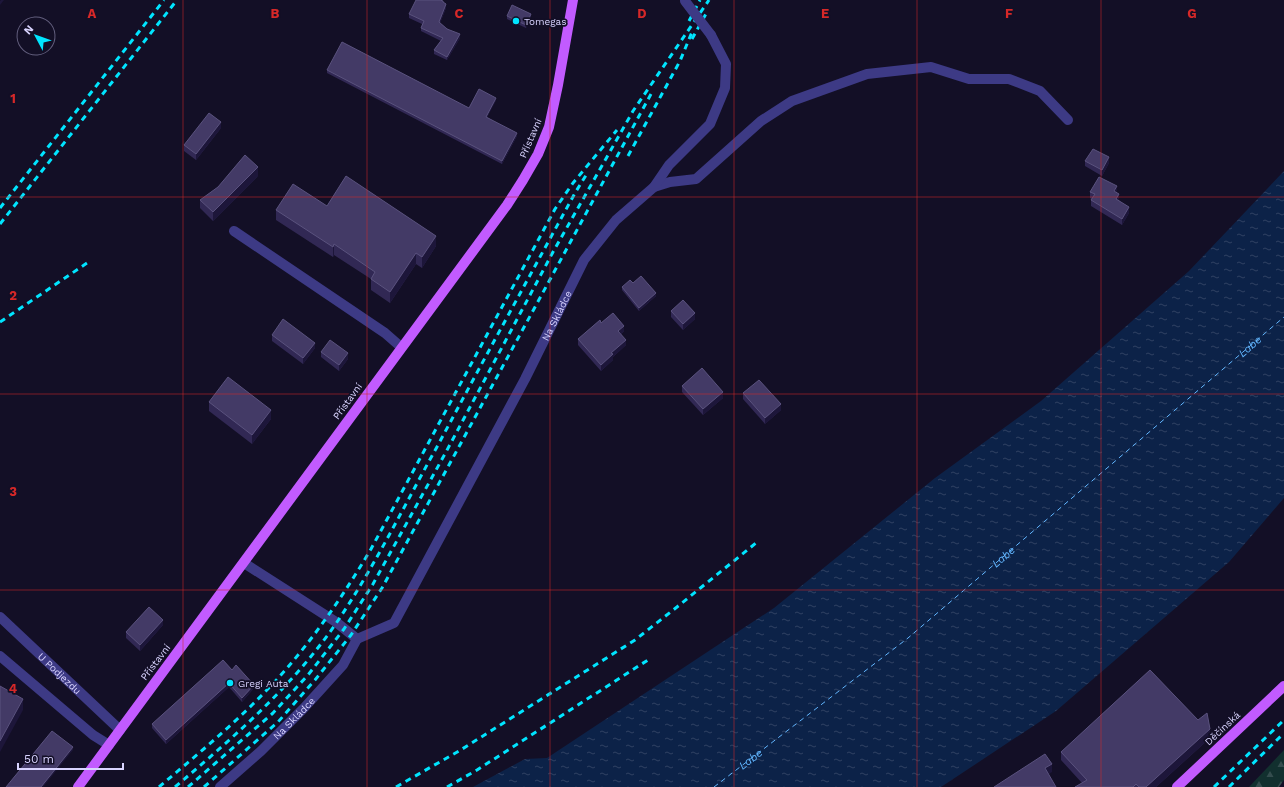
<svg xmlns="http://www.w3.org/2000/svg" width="1284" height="787" font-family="'Work Sans',sans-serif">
	<defs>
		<pattern id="forest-firs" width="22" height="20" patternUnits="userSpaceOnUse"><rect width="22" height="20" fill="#12302f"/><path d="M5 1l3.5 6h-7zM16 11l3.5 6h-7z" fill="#344d4e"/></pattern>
		<pattern id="water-ripples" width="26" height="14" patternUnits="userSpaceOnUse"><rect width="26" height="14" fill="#0c2248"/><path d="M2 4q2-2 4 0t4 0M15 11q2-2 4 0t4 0" fill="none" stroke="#2f4163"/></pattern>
	</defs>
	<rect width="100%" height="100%" fill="#130f26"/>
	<path fill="url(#forest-firs)" d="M1284,750V780L1279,787H1249Z"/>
	<path fill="url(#water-ripples)" d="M1284,171V498L1229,562L1056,711L941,787H473L525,759L547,758L774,608L935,478L1041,401L1189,271Z"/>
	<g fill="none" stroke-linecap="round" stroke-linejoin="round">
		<path stroke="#62b6ff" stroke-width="1" stroke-dasharray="5 4" stroke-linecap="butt" id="s1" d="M714,787L908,638L1284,317"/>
		<g stroke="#3d3a85" stroke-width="10">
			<path d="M654,187L670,182L696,179L761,121L792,101L867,74L931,67L969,79H1009L1040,91L1068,120"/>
			<path d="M234,231L385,333L401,347"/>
			<path id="s2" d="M0,617L120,730"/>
			<path id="s3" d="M357,639L394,623L525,379L584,260L616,220L654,187L669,165L710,124L725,88L726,64L711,35"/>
			<path d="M0,656L93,735L109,745"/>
			<path id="s4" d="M220,787L261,751L304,708L343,665L357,639L336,622L244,563"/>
		</g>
		<g stroke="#c25bff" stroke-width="10">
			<path d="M78,787L507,205L523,180L538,154L549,127L558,85L573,0"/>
			<path d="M1177,787L1284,686"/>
		</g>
		<g stroke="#00e5ff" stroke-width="3" stroke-dasharray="6 5" stroke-linecap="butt">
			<path d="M689,21L700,0"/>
			<path d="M692,39L707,12"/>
			<path d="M628,156L680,61L692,32"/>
			<path d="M0,208L164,0"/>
			<path d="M0,224L177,0"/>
			<path d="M0,322L90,261"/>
			<path d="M159,787C192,759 226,731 257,700C302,656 339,603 371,549L555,209L573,183L617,130"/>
			<path d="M175,787C234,737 293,686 337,622C375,566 405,504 438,445C483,361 529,277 575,193L588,172"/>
			<path d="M188,787L273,713L308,675L344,629L373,584L446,452L553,252L633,111L709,0"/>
			<path d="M204,787L278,722L315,680L351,635L382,588L651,94"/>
			<path d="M396,787L459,751L635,640L677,607L756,543"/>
			<path d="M447,787L477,770L651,658"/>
			<path d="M1214,787L1284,720"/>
			<path d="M1229,787L1284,733"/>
		</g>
		<path stroke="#3d3a85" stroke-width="10" d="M685,1L711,35"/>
	</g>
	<g fill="#312854">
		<path d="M443,3L446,8L440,23L460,38L447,60L434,54V50L441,41L421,31V28L422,24L409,18V14Z"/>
		<path d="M507,16L531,17L526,28L507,19Z"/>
		<path d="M327,70L469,108L496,100L487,117L517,136L502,164L327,73Z"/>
		<path d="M221,128L196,160L184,151V145Z"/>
		<path d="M1085,161L1109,163L1102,176L1085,166Z"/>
		<path d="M258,176L213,221L200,208V200Z"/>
		<path d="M1090,192L1117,193L1119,200L1129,213L1122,225L1091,206V200L1092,199L1090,198Z"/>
		<path d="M327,206L436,246L422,268L416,264L390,303L371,290V279L334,255L333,257L276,220V210Z"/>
		<path d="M633,283L656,296L639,311L622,290V287Z"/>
		<path d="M671,311L695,319L683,330L671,317Z"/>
		<path d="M601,323L624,331L621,334L626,345L613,357V360L601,371L578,345V339Z"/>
		<path d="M272,335L315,348L303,364L272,341Z"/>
		<path d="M321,352L348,359L339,371L321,357Z"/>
		<path d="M682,386L723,398L703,415L682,392Z"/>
		<path d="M743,393L781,410L765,424L743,399Z"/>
		<path d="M209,402L271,419L252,444L209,411Z"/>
		<path d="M163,625L140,651L126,638V632Z"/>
		<path d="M232,670L254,688L242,702L229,687L166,744L152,728V724Z"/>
		<path d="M1210,738L1156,787H1075L1082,783L1061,760V752Z"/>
	</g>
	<g fill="#1d163a">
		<path d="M1,0H4L0,5V1Z"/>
		<path d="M446,4V8L439,26V22Z"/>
		<path d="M531,14V17L526,28V25Z"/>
		<path d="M460,34V38L447,60V57Z"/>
		<path d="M496,98V100L486,120V117Z"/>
		<path d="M221,122V128L196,160V154Z"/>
		<path d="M517,133V136L502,164V161Z"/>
		<path d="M1109,157V163L1102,176V170Z"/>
		<path d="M258,167V176L213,221V212Z"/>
		<path d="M1117,186V192L1114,191Z"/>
		<path d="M1119,194V200L1116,204V199Z"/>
		<path d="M1129,207V213L1122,225V219Z"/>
		<path d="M436,236V246L422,268V257Z"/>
		<path d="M334,244V255L333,257V247Z"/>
		<path d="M416,253V264L390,303V292Z"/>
		<path d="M656,293V296L639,311V308Z"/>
		<path d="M695,313V319L683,330V324Z"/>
		<path d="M624,326V331L618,337V331Z"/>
		<path d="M626,340V345L613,357V360L601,371V365L611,353Z"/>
		<path d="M315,343V348L303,364V358Z"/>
		<path d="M348,353V359L339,371V365Z"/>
		<path d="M723,392V398L703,415V409Z"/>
		<path d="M781,404V410L765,424V418Z"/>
		<path d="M271,410V419L252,444V435Z"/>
		<path d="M163,620V625L140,651V645Z"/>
		<path d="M229,683V687L166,744V740Z"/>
		<path d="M254,685V688L242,702V698Z"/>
		<path d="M23,699V710L0,752V741Z"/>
		<path d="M1210,729V738L1156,787H1146Z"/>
		<path d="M73,747V750L43,787H41Z"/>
		<path d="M1052,764V772L1045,777V768Z"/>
	</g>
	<g fill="#433a66" stroke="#5a527e">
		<path d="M416,0H440L443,1V2L446,4L439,22L447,29L460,34L447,57L434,50L443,38L421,28L424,21L409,14Z"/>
		<path d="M512,5L531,14L526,25L507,16Z"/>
		<path d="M342,42L469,108L479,89L496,98L486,117L517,133L502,161L327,70Z"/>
		<path d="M209,113L221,122L196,154L184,145Z"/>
		<path d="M1093,149L1109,157L1102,170L1085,161Z"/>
		<path d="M245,155L258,167L213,212L200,200L218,187Z"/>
		<path d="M346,176L436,236L422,257L416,253L390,292L371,279L375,272L334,244L333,247L276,210L293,184L327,206Z"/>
		<path d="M1099,177L1117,186L1114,191L1119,194L1116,199L1129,207L1122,219L1091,200L1095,194L1090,192Z"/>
		<path d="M641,276L656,293L639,308L622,287L630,280L633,283Z"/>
		<path d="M683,300L695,313L683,324L671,311Z"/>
		<path d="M613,313L624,326L618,331L626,340L611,353L613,354L601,365L578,339L600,320L601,323Z"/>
		<path d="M283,319L315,343L303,358L272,335Z"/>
		<path d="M330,340L348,353L339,365L321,352Z"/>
		<path d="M702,368L723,392L703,409L682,386Z"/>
		<path d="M228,377L271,410L252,435L209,402Z"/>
		<path d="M759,380L781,404L765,418L743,393Z"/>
		<path d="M149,607L163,620L140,645L126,632Z"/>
		<path d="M223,660L232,670L236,665L254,685L242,698L229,683L166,740L152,724Z"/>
		<path d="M1150,670L1198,720L1207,713L1210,729L1146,787H1139L1136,784L1133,787H1075L1087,780L1061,752Z"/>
		<path d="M0,686L23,699L0,741Z"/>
		<path d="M52,731L73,747L41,787H6Z"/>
		<path d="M1045,754L1052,764L1045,768L1056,787H994Z"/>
	</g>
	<path fill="none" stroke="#d62828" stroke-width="1" stroke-opacity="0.55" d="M183,0V787M367,0V787M550,0V787M734,0V787M917,0V787M1101,0V787M0,197H1284M0,394H1284M0,590H1284"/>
	<g fill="#00e5ff" stroke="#130f26" stroke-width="1.5">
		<circle cx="516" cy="21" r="4"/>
		<circle cx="230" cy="683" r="4"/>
	</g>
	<g text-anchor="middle" stroke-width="3.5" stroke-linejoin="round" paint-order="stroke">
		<g font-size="10" fill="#d9d4ff" stroke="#130f26" text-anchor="start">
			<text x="524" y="25">Tomegas</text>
			<text x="238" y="687">Gregi Auta</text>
		</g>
		<g font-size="10" fill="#d9d4ff" stroke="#130f26">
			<text transform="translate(530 138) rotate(-67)" y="4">Přístavní</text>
			<text dy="4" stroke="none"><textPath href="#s3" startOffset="388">Na Skládce</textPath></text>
			<text transform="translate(347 401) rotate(-54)" y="4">Přístavní</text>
			<text transform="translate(155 662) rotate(-53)" y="4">Přístavní</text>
			<text dy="4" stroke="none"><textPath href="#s2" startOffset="82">U Podjezdu</textPath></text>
			<text dy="4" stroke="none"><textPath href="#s4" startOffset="101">Na Skládce</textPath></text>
			<text transform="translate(1222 728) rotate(-43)" y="4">Děčínská</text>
		</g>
		<g font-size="11" font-style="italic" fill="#62b6ff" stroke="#130f26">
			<text dy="4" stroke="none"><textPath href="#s1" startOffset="694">Labe</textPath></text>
			<text dy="4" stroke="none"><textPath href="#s1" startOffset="370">Labe</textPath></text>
			<text dy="4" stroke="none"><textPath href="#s1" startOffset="46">Labe</textPath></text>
		</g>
	</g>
	<g font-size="13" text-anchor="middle" font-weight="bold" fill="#d62828" stroke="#130f26" stroke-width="3.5" stroke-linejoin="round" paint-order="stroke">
		<text x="92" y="18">A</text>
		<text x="275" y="18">B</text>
		<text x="459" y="18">C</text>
		<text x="642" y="18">D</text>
		<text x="825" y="18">E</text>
		<text x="1009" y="18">F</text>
		<text x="1192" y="18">G</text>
		<text x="13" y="103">1</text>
		<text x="13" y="300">2</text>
		<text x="13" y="496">3</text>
		<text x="13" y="693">4</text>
	</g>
	<g transform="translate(36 36) rotate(311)"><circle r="19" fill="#130f26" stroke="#625e7d"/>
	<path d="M0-3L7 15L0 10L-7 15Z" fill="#00e5ff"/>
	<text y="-6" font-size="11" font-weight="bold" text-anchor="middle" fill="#d9d4ff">N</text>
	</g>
	<path d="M18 763v6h105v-6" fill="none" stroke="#d9d4ff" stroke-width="2"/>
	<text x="24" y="763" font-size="12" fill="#d9d4ff" stroke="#130f26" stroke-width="3" paint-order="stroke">50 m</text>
</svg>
